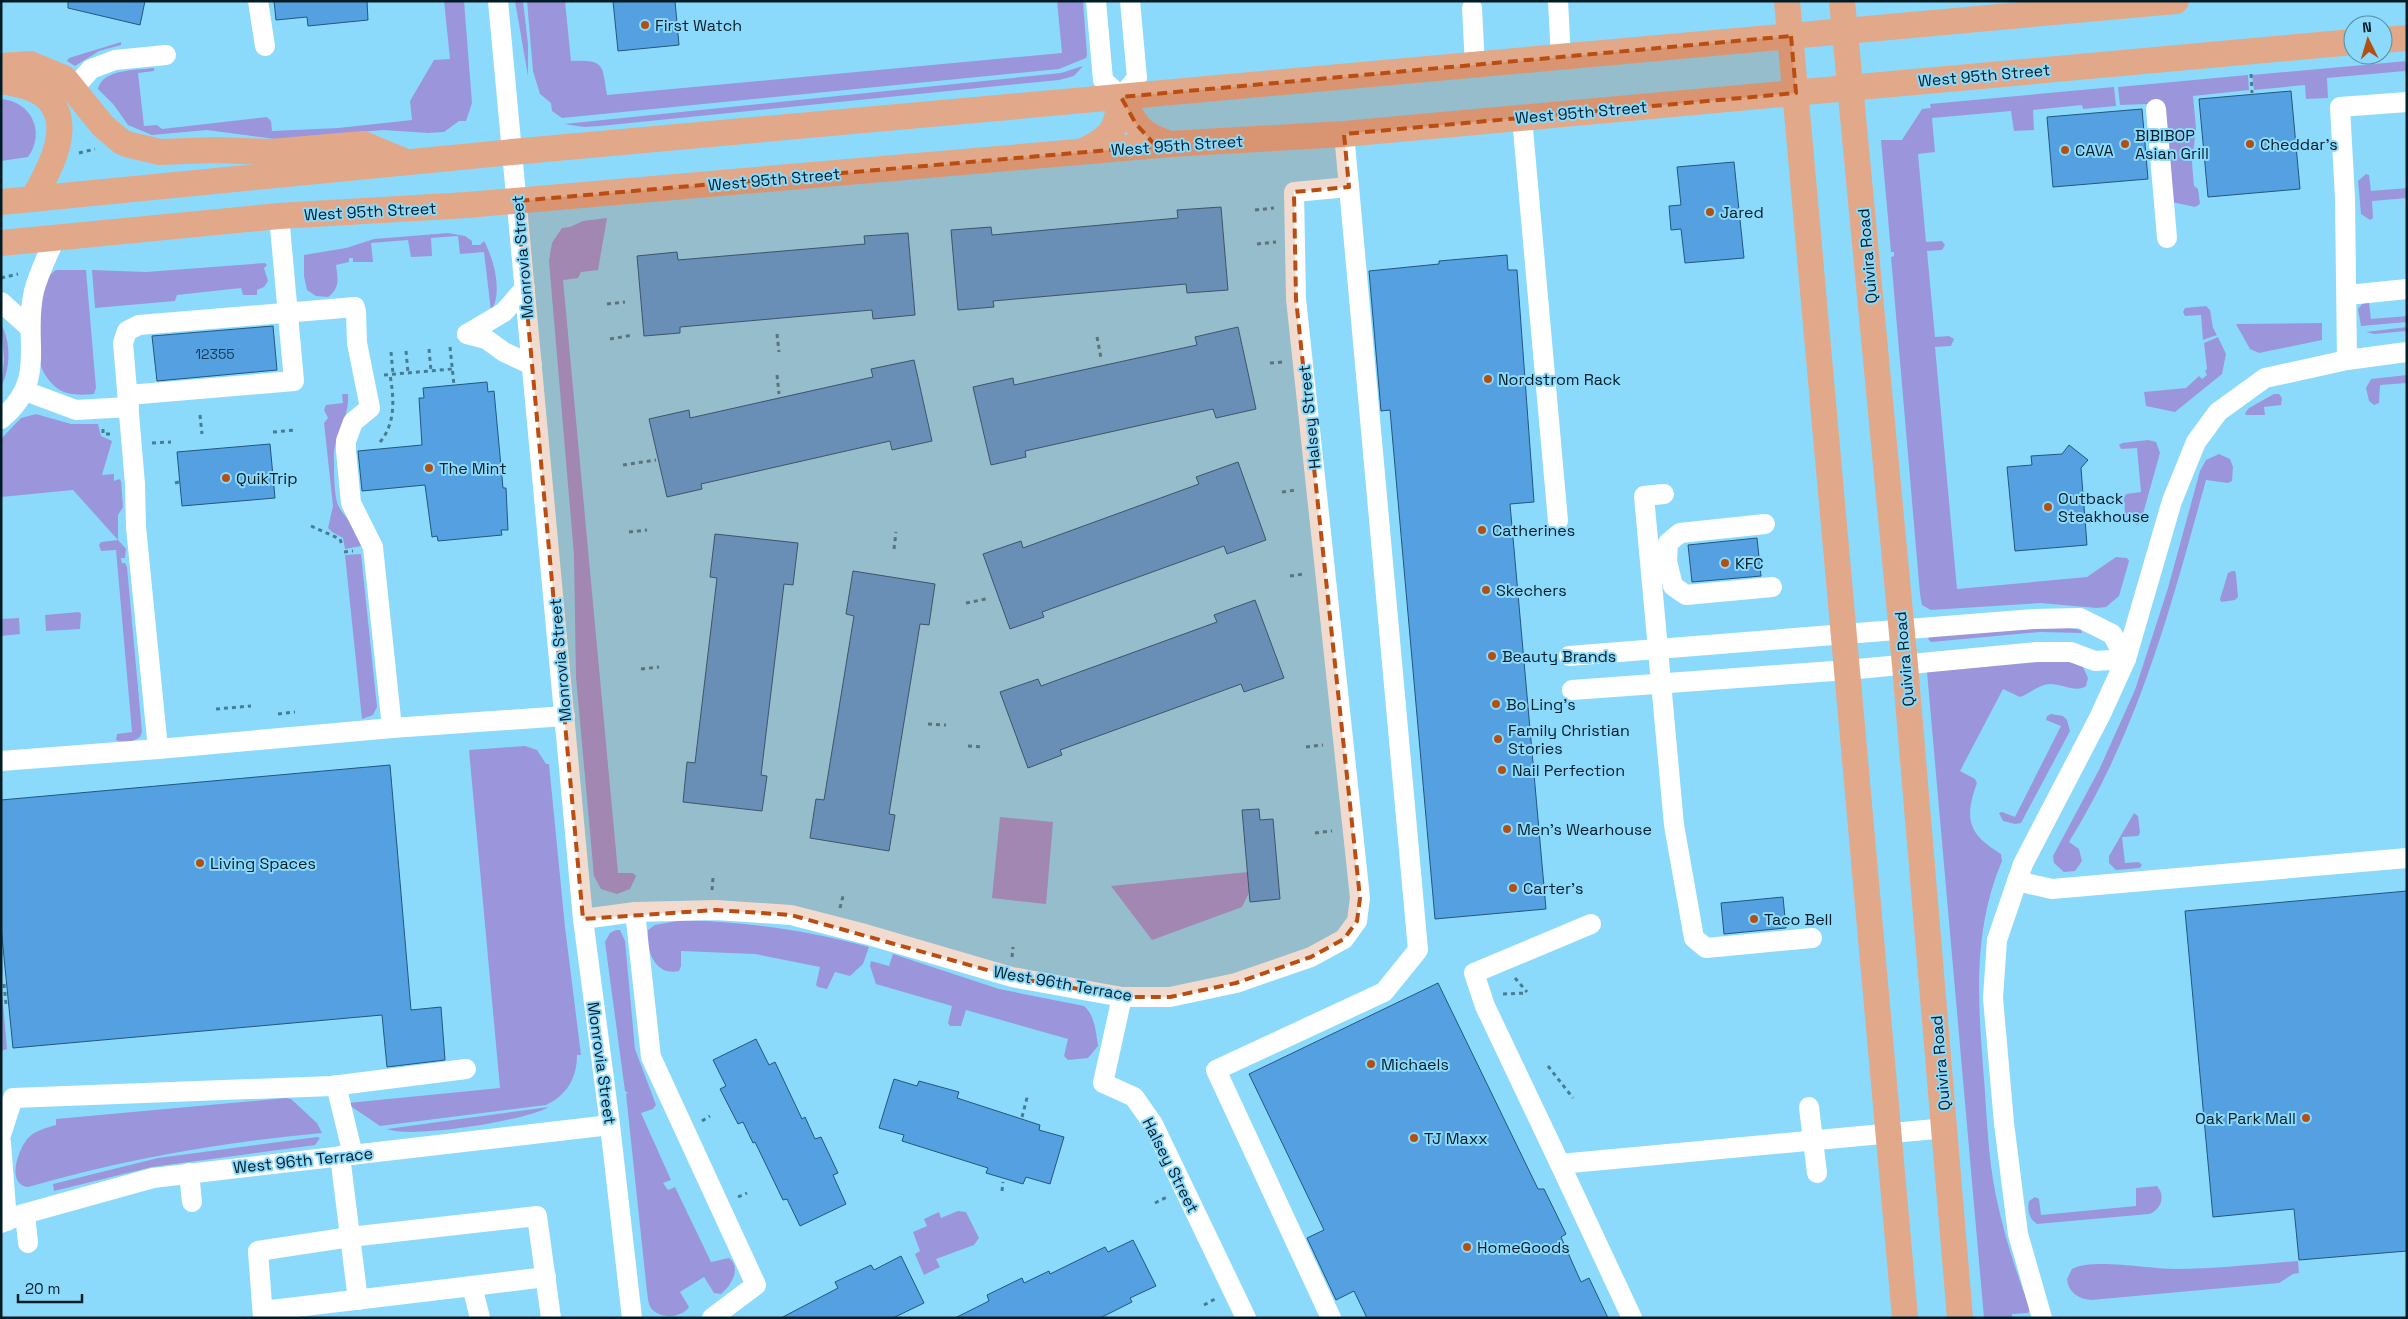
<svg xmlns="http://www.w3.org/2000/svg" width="2408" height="1319" font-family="'Space Grotesk',sans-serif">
	<rect width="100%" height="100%" fill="#8cdafb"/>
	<g fill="#9b96db">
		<path d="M444,1H464L472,103L466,121H459L444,132L429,133L383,130L275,139L207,130L152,135L128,125L114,105L98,89C102,69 137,70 154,68V71L138,73L144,126L157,125L162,129L267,117L271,121L272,131L338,128L412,120L410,101L434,60L450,59Z"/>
		<path d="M515,1H523L528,44V76Z"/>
		<path d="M527,1H565L571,61C605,60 602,64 607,95L1062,53L1057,1H1083L1087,55L1086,58L1059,69L562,118L552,111L551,103L540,94L533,71Z"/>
		<path d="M121,42V45L99,51L75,66L67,61L69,58Z"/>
		<path d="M2407,61V80L2405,71L2327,78L2328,98L2306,99L2305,85L2254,90L2252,75Z"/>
		<path d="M1083,66L1074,76L1059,80L600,126L584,127L564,124L1061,73Z"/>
		<path d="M2248,75L2249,90L2193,96L2196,128L2192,163L2194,186L2198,189L2200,204L2195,207L2172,202L2148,104L2120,105L2118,87Z"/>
		<path d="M2114,87L2116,106L2083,109L2082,105L2033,110L2034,130L2014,131L2011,111L1932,118L1935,152L1918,154L1926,242L1942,241L1945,245L1942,250L1927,251L1935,337L1949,336L1954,339L1951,346L1935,347L1957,589L2087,577L2116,557L2127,558L2129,561L2119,596L2106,607L2097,608L2040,603L1931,610L1922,605L1920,594L1891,257L1894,256V252H1891L1881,140H1902L1922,109L1931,108L1930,104Z"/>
		<path d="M1,99C31,101 46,132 28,157L1,161Z"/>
		<path d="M2366,174L2369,175L2371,191L2407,188V198L2372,201L2373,218L2370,220L2361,214L2358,181Z"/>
		<path d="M607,218L598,270L581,272L578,278L563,280L618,873H633L636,876L630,889L617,894L601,889L594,876L576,677L574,555L549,261L552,243L562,228L570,227L583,221Z"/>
		<path d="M448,233L465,236L472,241V245H480L484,241C494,259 503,293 491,311L484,252L460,254L458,236L431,238L432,256L411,257L408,240L371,243L373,262H353V258H349V262L336,265C338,279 340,288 328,297L316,296L307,290L304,276V255L346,248L374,239Z"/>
		<path d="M265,263L267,265L264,268L268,281L264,287L257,290V295H243L241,288L177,295L175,301L95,308L92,270L146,272Z"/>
		<path d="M56,270H86L96,388L94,394C82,395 67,396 57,388C50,383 43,373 41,366C35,343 34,283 56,270Z"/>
		<path d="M2364,302L2369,303L2371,319L2407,316V322L2361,326L2358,309Z"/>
		<path d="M2206,306L2210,310L2213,328L2217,335L2203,340L2201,315L2185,316L2183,312L2185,308Z"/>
		<path d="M2322,323V340L2259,353L2250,349L2236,324Z"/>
		<path d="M1,324C11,342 11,368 1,387L4,360Z"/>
		<path d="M2407,327V331L2374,334L2366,332Z"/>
		<path d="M2218,337L2226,354L2222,374L2175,412L2146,406L2144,392L2186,388L2199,376L2202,379L2207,375L2205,371L2207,369L2204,343Z"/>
		<path d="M2407,375V383L2380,385L2379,403L2374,405L2369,401L2366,388L2371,379Z"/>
		<path d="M342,394H348C350,420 332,435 334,461C334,472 334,498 339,507C347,521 359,528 361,546L345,549L343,538L332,532L328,528L333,506L324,423L328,418L324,410L326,405L343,403Z"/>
		<path d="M2274,394H2279L2282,398L2281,405L2264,407L2265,415H2246L2245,413L2249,408Z"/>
		<path d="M36,414L71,424H98L101,436L112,441L102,475L114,474V481L119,479L121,481L123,507L118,515V540L126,549L125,558H121L122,563H125L127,567L142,732L140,737C134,742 123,743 116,740L117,734L132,732L116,550L101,551L99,545L101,542L118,540L73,490L1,497V439L21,418Z"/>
		<path d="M2148,440L2156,442L2160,453L2141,521L2137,525L2125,514L2124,498L2126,494L2141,492L2137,448L2121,449L2119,445L2122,443Z"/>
		<path d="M2219,454L2230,459L2233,467L2232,481L2228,483L2206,480C2171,607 2139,729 2069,842L2079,849L2082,861L2075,871L2064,872L2054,863L2053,856L2099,770L2135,690L2168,588L2200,471L2206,460Z"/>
		<path d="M361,554L377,707L373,715L362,719L345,555Z"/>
		<path d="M2232,571H2235L2236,574L2238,597L2235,600L2221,602L2220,599L2228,573Z"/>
		<path d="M79,612L81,614L80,629L46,631L45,615Z"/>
		<path d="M19,618L20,634L1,636V619Z"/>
		<path d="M2070,628L2081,630L2082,633L2040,632L1931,642L1928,639L1930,637L2008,629Z"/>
		<path d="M2056,656L2082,665L2088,678L2086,686C2077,693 2062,684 2050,684C2038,685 2031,693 2020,697L2003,689L1960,771L1975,779L1977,783C1964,819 1968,834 2001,854L2002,861C1972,932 1978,1004 1984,1079C1987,1117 1988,1158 1996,1196C2004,1235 2016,1272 2030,1309L2028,1313L2012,1314V1318H1984L1927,672Z"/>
		<path d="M2051,714L2063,716L2067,720L2070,731L2021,823L2015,824L2003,821L1999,813L2002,812L2015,817L2061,726L2046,720L2047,716Z"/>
		<path d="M525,746L537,750L546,764H549L565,927L581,1055H577C577,1078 567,1095 546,1105L380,1126L352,1107L348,1103L500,1088L469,750Z"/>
		<path d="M2134,813L2138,816L2140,833L2138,836L2122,837L2125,863L2139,862L2142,865L2140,868L2116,870L2109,863V856Z"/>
		<path d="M1000,817L1053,822L1046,904L992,898Z"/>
		<path d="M1248,872L1249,893L1242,907L1152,940L1111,886Z"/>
		<path d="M683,920C747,922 807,930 869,947L863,964L850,976L835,972L827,989L818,987L816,985L820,967L755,954L681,951V966L679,971C655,977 645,949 648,930L655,925Z"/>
		<path d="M616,930H620L625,941L635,1049L656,1105L653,1109L641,1113L671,1180L663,1183L668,1190L675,1187L711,1262L729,1258C742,1268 731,1286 721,1294L714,1293L704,1277L680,1292L689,1307C681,1319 659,1319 651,1308C648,1304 648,1297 647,1292L626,1094L628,1093L625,1091L605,942L610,933Z"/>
		<path d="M893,954L999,989L1084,1006C1095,1015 1096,1033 1098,1046L1088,1058L1068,1060L1064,1056L1068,1039L966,1010L961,1026H950L948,1023L952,1006L876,984L870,966L871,961L889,966Z"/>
		<path d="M1,980L7,1049L1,1051Z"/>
		<path d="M286,1098L291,1099L317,1123L322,1133C222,1142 124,1159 28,1187C5,1184 19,1148 28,1138C36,1130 46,1128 56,1125V1119Z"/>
		<path d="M549,1107C525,1121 411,1139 387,1129Z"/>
		<path d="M317,1137L320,1138L315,1145L152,1167L54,1191L53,1184L158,1158Z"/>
		<path d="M2157,1186C2166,1196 2161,1210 2149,1214L2037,1224C2029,1219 2027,1209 2029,1201L2035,1197L2039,1199L2041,1215L2136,1206V1188Z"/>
		<path d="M958,1211L966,1212L979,1238L974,1245L936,1259L940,1267L924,1275L915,1254L920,1251L913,1232L927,1226L924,1219L939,1212L941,1218Z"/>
		<path d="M2298,1261L2299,1273L2293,1274L2279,1283L2091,1300C2078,1299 2068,1292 2067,1279L2072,1269C2093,1258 2148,1269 2175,1269C2216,1269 2257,1264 2298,1261Z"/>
	</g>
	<g fill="#55a0e0" stroke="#225681">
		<path d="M68,1H145L140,25L68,8Z"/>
		<path d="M274,1H367L368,20L308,26L307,17L276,20Z"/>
		<path d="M613,1H675L679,45L618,51Z"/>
		<path d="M2291,91L2300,189L2208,197L2199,99Z"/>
		<path d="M2142,109L2148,179L2053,187L2047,117Z"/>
		<path d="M1734,162L1744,258L1685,263L1681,229L1671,230L1669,206L1681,205L1677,167Z"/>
		<path d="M1221,207L1228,290L1187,293L1186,284L993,301L994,307L958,310L951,230L991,227L992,235L1178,218L1177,210Z"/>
		<path d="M908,233L915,315L873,319L872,310L680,327V333L644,336L637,256L677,252L678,260L865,244L864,236Z"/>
		<path d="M1507,255L1508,270H1517L1534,502L1510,504L1546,909L1435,919L1390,410L1381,411L1369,271L1439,264V261Z"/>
		<path d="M273,326L277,370L157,381L152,336Z"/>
		<path d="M1238,327L1256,409L1216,418L1213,409L1025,451L1026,457L991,465L973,387L1013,378L1014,385L1197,345L1195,337Z"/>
		<path d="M914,360L932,441L892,450L890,441L701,484L702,489L667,497L649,419L689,410L690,418L873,377L871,369Z"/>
		<path d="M487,382L488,392L494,391L503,488H506L508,530H501L502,535L438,541L437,536L432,537L425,485L362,491L358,451L422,445L419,398H424L423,388Z"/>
		<path d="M270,444L275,498L182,506L177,452Z"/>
		<path d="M2069,445L2088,460L2081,468L2087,545L2015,551L2007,467L2032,465L2031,456L2062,454Z"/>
		<path d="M1238,462L1266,540L1227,554L1224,546L1042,612L1044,617L1010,629L983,554L1021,541L1023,548L1199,484L1196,477Z"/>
		<path d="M715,534L798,543L793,585L784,584L761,775L767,776L762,811L683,802L687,762L695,763L717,578L710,577Z"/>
		<path d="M1757,538L1761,576L1692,582L1688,545Z"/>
		<path d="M853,571L935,584L929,625L920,624L889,814L895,815L889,851L810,838L816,799L824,800L854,616L846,614Z"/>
		<path d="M1255,600L1284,678L1244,692L1241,684L1060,750L1062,755L1028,768L1000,692L1038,679L1041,686L1217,622L1214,615Z"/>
		<path d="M390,765L411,1010L441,1007L445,1060L387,1067L382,1015L13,1048L1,927V800Z"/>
		<path d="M1259,809L1260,820L1273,819L1280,899L1250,902L1242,810Z"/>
		<path d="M2407,891V1251L2299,1260L2294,1209L2213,1217L2185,911Z"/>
		<path d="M1783,897L1786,928L1724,934L1721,903Z"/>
		<path d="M1438,983L1538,1189H1544L1566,1234L1561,1237L1581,1282L1589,1278L1608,1318H1367L1354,1291L1336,1300L1307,1238L1324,1230L1249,1074Z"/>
		<path d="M756,1039L769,1065L775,1062L802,1119L805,1117L815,1139L821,1137L838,1173L833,1175L846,1204L800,1226L787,1199L783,1200L755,1142L753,1143L743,1122L738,1124L720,1089L726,1086L713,1060Z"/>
		<path d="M894,1079L917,1086L919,1081L959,1092L957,1098L1040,1125L1039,1130L1064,1137L1050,1184L1026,1177L1023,1184L986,1173L988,1168L902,1141L904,1135L879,1128Z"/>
		<path d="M1133,1240L1156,1286L1130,1298L1132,1302L1100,1318H955L989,1301L987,1295L1022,1278L1024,1283L1049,1271L1050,1274L1105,1247L1108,1252Z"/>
		<path d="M901,1256L924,1303L893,1318H781L838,1288L835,1282L871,1265L874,1270Z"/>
	</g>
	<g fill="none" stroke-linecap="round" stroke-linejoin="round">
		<g stroke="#477d93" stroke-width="3" stroke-dasharray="4 4" stroke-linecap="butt">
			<path d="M2251,74L2252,93"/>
			<path d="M79,153L95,149"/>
			<path d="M1255,210L1274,208"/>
			<path d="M1257,244L1276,242"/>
			<path d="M1,278L18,274"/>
			<path d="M607,304L625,302"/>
			<path d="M777,334L779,352"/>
			<path d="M1097,337L1101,358"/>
			<path d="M610,339L633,335"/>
			<path d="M450,347L454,385"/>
			<path d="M429,349L431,371"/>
			<path d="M406,351L408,373"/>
			<path d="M391,352L393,374"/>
			<path d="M1270,363L1283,362"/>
			<path d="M384,375L452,369"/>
			<path d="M777,375L779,394"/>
			<path d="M200,415L202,434"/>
			<path d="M103,429V434H112"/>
			<path d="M273,432L296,430"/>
			<path d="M380,442C396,423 394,398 390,375"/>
			<path d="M152,443L171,442"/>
			<path d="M623,465L656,460"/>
			<path d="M273,474H276"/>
			<path d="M175,483L179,482"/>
			<path d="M1282,492L1296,490"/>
			<path d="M311,526L340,539L342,545"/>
			<path d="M629,532L647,530"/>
			<path d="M894,549L896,532"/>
			<path d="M344,552L353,551"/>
			<path d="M1290,576L1304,574"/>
			<path d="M966,603L986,599"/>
			<path d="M641,669L659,667"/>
			<path d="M216,709L251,706"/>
			<path d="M278,714L295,712"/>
			<path d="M928,724L946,725"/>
			<path d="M968,746L984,747"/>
			<path d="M1306,747L1323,745"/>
			<path d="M1315,833L1332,831"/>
			<path d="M712,890L713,878"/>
			<path d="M840,908L843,896"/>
			<path d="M1012,957L1013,947"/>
			<path d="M1515,978L1527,992"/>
			<path d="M4,984L6,1004"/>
			<path d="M1503,994L1527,993"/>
			<path d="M1548,1066L1573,1098"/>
			<path d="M1022,1117L1028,1094"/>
			<path d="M702,1121L710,1116"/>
			<path d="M1002,1191L1003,1182"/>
			<path d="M738,1197L747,1193"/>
			<path d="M1155,1203L1167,1197"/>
			<path d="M1204,1305L1215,1299"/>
		</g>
		<g stroke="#fff" stroke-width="20">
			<path d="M258,1L265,46"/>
			<path d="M498,1L583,919L610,1125L632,1318"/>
			<path d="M1096,1L1103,80L1121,97L1137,78L1130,1"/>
			<path d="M1558,1L1561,58"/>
			<path d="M1472,8L1475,66"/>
			<path d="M74,88L91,69L115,60L166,55"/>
			<path d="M2156,109L2167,238"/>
			<path d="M1522,118L1558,521"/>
			<path d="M2348,295L2407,289"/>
			<path d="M1,302L30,328"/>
			<path d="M356,311L357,343L370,408L353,422L346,441V451L351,503L373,547L392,728L565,716"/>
			<path d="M467,334L504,312L525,288"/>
			<path d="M467,334L486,339L504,352L532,365"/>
			<path d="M2347,360L2345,198L2340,107L2407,102"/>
			<path d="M25,391L76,410L129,407"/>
			<path d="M128,395L294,381L279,216"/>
			<path d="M1,419C49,379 22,342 34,291C39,272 48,254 56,237"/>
			<path d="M1664,494L1644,496L1674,825L1694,938L1706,948L1812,938"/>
			<path d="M1765,524L1680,533L1668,543L1667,561L1673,586L1686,595L1772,587"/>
			<path d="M1569,656L2034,619L2080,618L2112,634L2126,659L2095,661L2071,652H2036L1847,670L1572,690"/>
			<path d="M158,749L392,728"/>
			<path d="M1,761L158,749L136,527L135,484L123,343L127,331L139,325L355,307"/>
			<path d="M2017,881L2052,889L2407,858"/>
			<path d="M635,912L651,1057L756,1285L712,1318"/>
			<path d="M583,919L635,912L716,910L791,915L865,934L1012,977L1122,997H1170L1236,983L1311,957L1344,939L1357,921L1360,898L1296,299L1294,192L1349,187L1344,134"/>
			<path d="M1591,924L1474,973L1485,1006L1560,1164L1946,1128"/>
			<path d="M1122,997L1103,1083L1134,1097L1153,1124L1246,1318"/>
			<path d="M336,1085L353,1155"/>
			<path d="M1809,1107L1817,1173"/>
			<path d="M1,1135L13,1098L332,1086L466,1069"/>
			<path d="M1,1143L7,1221"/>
			<path d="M340,1156L358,1300"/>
			<path d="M1560,1164L1632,1318"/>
			<path d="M189,1173L192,1202"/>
			<path d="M25,1214L28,1243"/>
			<path d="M1,1223L20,1215L153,1178L610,1125"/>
			<path d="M472,1286L546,1277"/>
			<path d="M263,1311L472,1286L480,1318"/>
			<path d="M263,1318L258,1251L350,1237L537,1216L551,1318"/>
			<path d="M1331,1318L1216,1070L1384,992L1418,950L1349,187"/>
			<path d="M2042,1318L2018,1234L2004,1123L1993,998L1997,940L2023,864L2100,716L2126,659L2172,501L2196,442L2218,412L2265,378L2347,360L2407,352"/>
		</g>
		<g stroke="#e2a88a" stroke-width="26">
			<path d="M1787,1L1905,1318"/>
			<path d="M1842,1L1905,665L1960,1318"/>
			<path d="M2383,40L2407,38"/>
			<path d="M1,66L30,64L64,78L103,126L122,142L130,145L160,152L216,150L271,152L363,144L404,161"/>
			<path d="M1,81C17,84 36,87 48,99C75,126 48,172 33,199"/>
			<path d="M1121,97C1137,126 1137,133 1170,144"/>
			<path d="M1083,151C1114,136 1116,129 1121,97"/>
			<path d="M1,202L512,152L2176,1"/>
			<path d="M1,243L279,216L467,205L1170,144L1344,134L2353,42"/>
		</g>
	</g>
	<path fill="#ba4d11" fill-opacity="0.2" stroke="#ba4d11" stroke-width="4" stroke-dasharray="10 6" stroke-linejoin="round" d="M1791,36L1796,93L1344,134L1349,187L1294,192L1296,299L1360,898L1357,921L1344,939L1311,957L1236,983L1170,997H1122L1012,977L791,915L716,910L583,919L517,201L1156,146L1136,124L1121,97Z"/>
	<g fill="#b25013" stroke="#8cdafb" stroke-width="2">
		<circle cx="645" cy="25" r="5"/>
		<circle cx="2125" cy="144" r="5"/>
		<circle cx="2250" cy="144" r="5"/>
		<circle cx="2065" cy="150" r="5"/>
		<circle cx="1710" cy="212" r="5"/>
		<circle cx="1488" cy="379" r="5"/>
		<circle cx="429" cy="468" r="5"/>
		<circle cx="226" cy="478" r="5"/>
		<circle cx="2048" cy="507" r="5"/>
		<circle cx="1482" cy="530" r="5"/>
		<circle cx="1725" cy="563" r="5"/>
		<circle cx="1486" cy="590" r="5"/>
		<circle cx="1492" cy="656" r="5"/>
		<circle cx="1496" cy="704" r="5"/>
		<circle cx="1498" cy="739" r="5"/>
		<circle cx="1502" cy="770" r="5"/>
		<circle cx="1507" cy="829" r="5"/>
		<circle cx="200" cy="863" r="5"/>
		<circle cx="1513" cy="888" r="5"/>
		<circle cx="1754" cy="919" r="5"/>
		<circle cx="1371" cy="1064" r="5"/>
		<circle cx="2306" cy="1118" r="5"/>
		<circle cx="1414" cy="1138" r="5"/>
		<circle cx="1467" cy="1247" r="5"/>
	</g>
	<g text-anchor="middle" stroke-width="4" stroke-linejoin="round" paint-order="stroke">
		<g font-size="14" fill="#153d55">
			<text x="215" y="359">12355</text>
		</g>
		<g font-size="16" fill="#001c27" stroke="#8cdafb" text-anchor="start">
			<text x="655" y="31">First Watch</text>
			<text x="2135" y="141">BIBIBOP<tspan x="2135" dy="18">Asian Grill</tspan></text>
			<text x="2260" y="150">Cheddar's</text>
			<text x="2075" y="156">CAVA</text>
			<text x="1720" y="218">Jared</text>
			<text x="1498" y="385">Nordstrom Rack</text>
			<text x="439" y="474">The Mint</text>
			<text x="236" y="484">QuikTrip</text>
			<text x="2058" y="504">Outback<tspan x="2058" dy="18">Steakhouse</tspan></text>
			<text x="1492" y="536">Catherines</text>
			<text x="1735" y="569">KFC</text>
			<text x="1496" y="596">Skechers</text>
			<text x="1502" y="662">Beauty Brands</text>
			<text x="1506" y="710">Bo Ling's</text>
			<text x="1508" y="736">Family Christian<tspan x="1508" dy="18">Stories</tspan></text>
			<text x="1512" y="776">Nail Perfection</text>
			<text x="1517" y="835">Men's Wearhouse</text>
			<text x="210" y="869">Living Spaces</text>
			<text x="1523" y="894">Carter's</text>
			<text x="1764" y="925">Taco Bell</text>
			<text x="1381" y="1070">Michaels</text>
			<text x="2296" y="1124" text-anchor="end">Oak Park Mall</text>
			<text x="1424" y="1144">TJ Maxx</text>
			<text x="1477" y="1253">HomeGoods</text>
		</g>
		<g font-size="16" fill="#001c27" stroke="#8cdafb">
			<text transform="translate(1984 75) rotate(-5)" y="6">West 95th Street</text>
			<text transform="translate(1581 112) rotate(-5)" y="6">West 95th Street</text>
			<text transform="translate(1177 145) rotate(-4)" y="6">West 95th Street</text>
			<text transform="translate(774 179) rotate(-5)" y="6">West 95th Street</text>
			<text transform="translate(370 211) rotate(-3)" y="6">West 95th Street</text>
			<text transform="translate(1867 256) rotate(-95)" y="6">Quivira Road</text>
			<text transform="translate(522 257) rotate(-95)" y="6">Monrovia Street</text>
			<text transform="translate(1309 417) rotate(-96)" y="6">Halsey Street</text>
			<text transform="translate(1904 659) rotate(-95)" y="6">Quivira Road</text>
			<text transform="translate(560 660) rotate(-95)" y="6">Monrovia Street</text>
			<text transform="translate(1063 983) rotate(10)" y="6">West 96th Terrace</text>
			<text transform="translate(602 1063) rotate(82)" y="6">Monrovia Street</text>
			<text transform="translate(1940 1063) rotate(-95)" y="6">Quivira Road</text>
			<text transform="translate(303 1160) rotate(-6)" y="6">West 96th Terrace</text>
			<text transform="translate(1171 1165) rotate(63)" y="6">Halsey Street</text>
		</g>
	</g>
	<rect width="2408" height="1319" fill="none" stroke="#001c27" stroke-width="5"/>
	<g transform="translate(2368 40) rotate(355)"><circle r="24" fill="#8cdafb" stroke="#548ea6"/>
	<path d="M0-4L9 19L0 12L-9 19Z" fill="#b25013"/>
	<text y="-8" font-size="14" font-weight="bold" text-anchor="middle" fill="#001c27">N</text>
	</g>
	<path d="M18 1294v8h64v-8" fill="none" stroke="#001c27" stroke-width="2.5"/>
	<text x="25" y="1294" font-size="15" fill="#001c27" stroke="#8cdafb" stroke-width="4" paint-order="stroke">20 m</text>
</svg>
